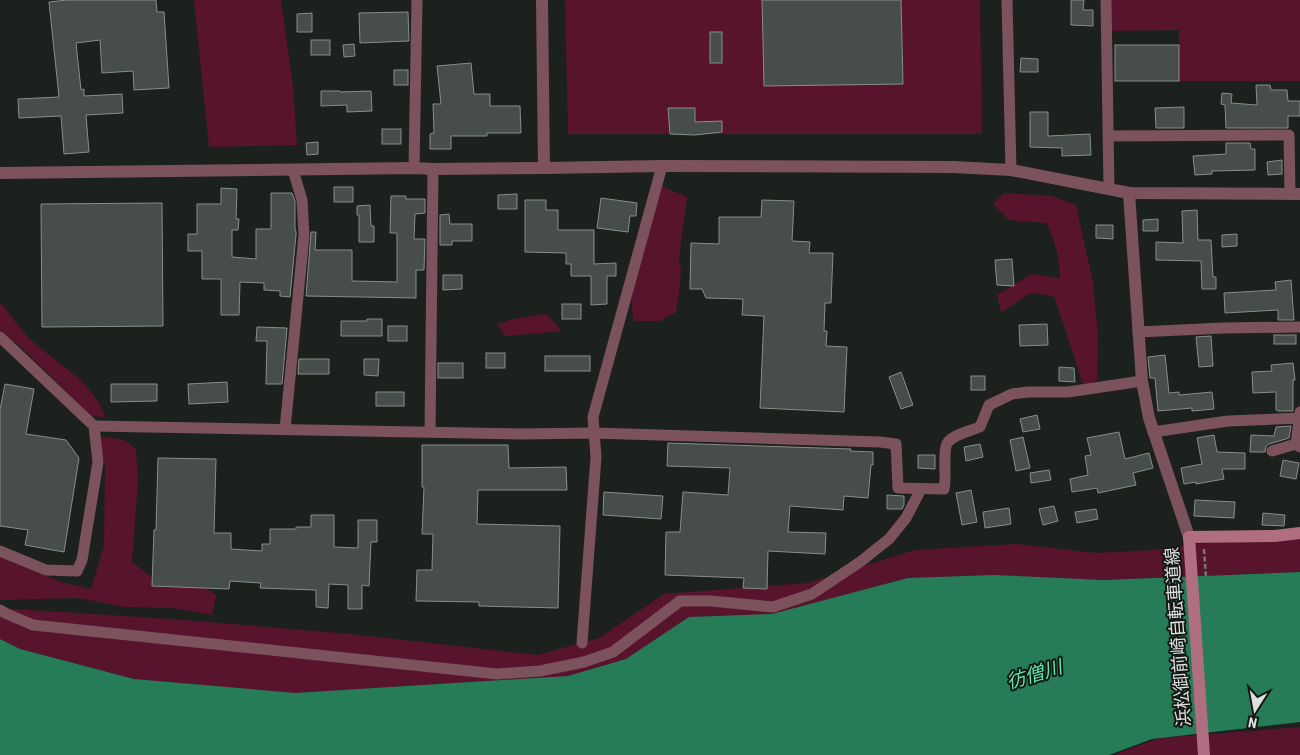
<svg xmlns="http://www.w3.org/2000/svg" width="1300" height="755" font-family="'Roboto Condensed','Noto Sans JP',sans-serif">
	<rect width="100%" height="100%" fill="#1c211e"/>
	<g fill="#58132d">
		<path d="M194,0H281L293,87L297,145L209,147Z"/>
		<path d="M565,0H980L982,134H568Z"/>
		<path d="M1106,0H1300V81H1179V30L1106,31Z"/>
		<path d="M657,184L687,197L679,258L681,270L679,293L676,312L660,321H634C624,297 650,212 657,184Z"/>
		<path d="M1004,193L1052,196L1076,205L1093,282L1098,335L1097,379L1085,390L1054,296L1030,293L1001,313L997,295L1032,274L1060,278C1059,257 1056,242 1046,223L1009,220L993,204Z"/>
		<path d="M0,302C10,314 19,328 30,339C56,364 93,380 105,417L91,416L24,350L0,330Z"/>
		<path d="M546,314L562,331L505,336L497,324L513,319Z"/>
		<path d="M93,435L124,440L136,449L138,481L132,562L154,579L195,580L216,595L212,615L173,608L124,607L79,598L0,600V557L61,582L91,589L104,546L105,463Z"/>
		<path d="M1300,531V572L1103,580L946,577L614,670L483,688L293,697L134,679L20,649L0,639V608L171,619L350,634L537,655L599,638L664,594L808,583L915,550L1016,544L1097,553L1153,550Z"/>
		<path d="M1300,727V755H1113L1160,738Z"/>
	</g>
	<path fill="#267c56" d="M1300,572V722L1152,739L1109,755H0V639L20,649L134,679L295,693L568,676L626,659L689,617L772,614L908,578L994,575L1103,580Z"/>
	<g fill="#474d4a" stroke="#888e8b">
		<path d="M67,0H156L157,12H164L169,88L134,90L133,71L102,73L100,40L76,43L81,90L84,89V96L122,94L123,113L86,115L89,152L64,154L61,116L19,118L18,99L59,97L49,2Z"/>
		<path d="M762,0H901L903,84L764,86Z"/>
		<path d="M1071,0H1084L1083,10H1093V26L1071,25Z"/>
		<path d="M408,12L409,41L360,43L359,13Z"/>
		<path d="M312,13V32H297V14Z"/>
		<rect x="710" y="32" width="12" height="31"/>
		<rect x="311" y="40" width="19" height="15"/>
		<path d="M354,44L355,56L344,57L343,45Z"/>
		<rect x="1115" y="45" width="64" height="36"/>
		<path d="M1021,58L1038,59V72H1020Z"/>
		<path d="M471,63L474,94H490V106H520L521,133H487V136H451V149H430V134L434,133L433,104H441L437,66Z"/>
		<rect x="394" y="70" width="14" height="15"/>
		<path d="M1256,85H1270L1271,90H1287L1288,101H1300V116H1288V128H1226L1225,105L1221,104L1222,93L1232,94L1231,103L1257,105Z"/>
		<path d="M321,91H340V92L371,91L372,111L347,112V105L321,106Z"/>
		<path d="M1184,107V128H1156L1155,108Z"/>
		<path d="M668,108H695V122L722,121V132L695,135L670,134Z"/>
		<path d="M1030,112H1048V136L1090,134L1091,155L1062,156V148L1030,147Z"/>
		<rect x="382" y="129" width="19" height="15"/>
		<path d="M318,142V154L307,155L306,143Z"/>
		<path d="M1226,143H1250L1251,149H1255V170L1212,171V174L1195,175L1193,156L1226,154Z"/>
		<path d="M1282,160V174L1268,175L1267,162Z"/>
		<rect x="334" y="187" width="19" height="15"/>
		<path d="M221,188L237,189L236,219H239L238,230H232V257L256,259V229H271V193H292L295,201V231H296V235L290,297L280,296V291L264,290V283L240,282L239,315H221V279H202V251H188V234H197V204H221Z"/>
		<path d="M517,194V209H498V195Z"/>
		<path d="M391,196H406V199H425V213L415,214L414,239H425L424,270H416V298L306,296L311,232H316L315,250H352V281L397,282V233H390Z"/>
		<path d="M601,198L637,203L636,216H630L628,232L597,228Z"/>
		<path d="M525,200H546V210H558V230H594V264L616,263V276H607V304L591,305V276H571V264H566V253L525,252Z"/>
		<path d="M762,200L794,201L792,241L810,242L809,253H833L831,303H825L824,331H827L826,346L847,347L844,412L760,408L764,316L742,315L743,299L706,298L702,289H690L691,243L719,244V217H761Z"/>
		<path d="M162,203L163,326L42,327L41,204Z"/>
		<path d="M370,205L371,226H374V242H359V215H357V206Z"/>
		<path d="M1197,210L1198,240H1211L1213,277H1216V289H1202L1201,261L1156,260V242L1183,243L1182,211Z"/>
		<path d="M449,214L450,224H472V241H452V245H440V215Z"/>
		<path d="M1158,219V231H1143V220Z"/>
		<path d="M1096,225H1113V239L1096,238Z"/>
		<path d="M1237,234V246L1222,247V235Z"/>
		<path d="M1012,259L1014,286L997,285L995,260Z"/>
		<path d="M443,275H462V289L443,290Z"/>
		<path d="M1291,280L1294,320H1278V310L1225,313L1224,293L1276,290L1275,282Z"/>
		<rect x="562" y="304" width="19" height="15"/>
		<path d="M367,319H382V336H341V321H367Z"/>
		<path d="M1047,324L1048,345L1020,346L1019,325Z"/>
		<rect x="388" y="326" width="19" height="15"/>
		<path d="M257,327L287,328L282,384H266L267,341H256Z"/>
		<rect x="1274" y="335" width="22" height="9"/>
		<path d="M1211,336L1213,366L1199,367L1196,337Z"/>
		<rect x="486" y="353" width="19" height="15"/>
		<path d="M1165,355L1169,393L1179,392V395L1212,392L1214,409L1192,411V408L1158,411L1155,378H1150L1148,357Z"/>
		<rect x="545" y="356" width="45" height="15"/>
		<path d="M299,359H329V374H298Z"/>
		<path d="M364,359H379L378,376L364,375Z"/>
		<rect x="438" y="363" width="25" height="15"/>
		<path d="M1293,363L1295,380H1293V411H1279L1276,410V392L1253,393L1252,372L1272,371L1271,365Z"/>
		<path d="M1059,367L1074,368L1075,382L1059,381Z"/>
		<path d="M901,372L913,405L901,409L889,377Z"/>
		<rect x="971" y="376" width="14" height="14"/>
		<path d="M227,382L228,402L189,404L188,384Z"/>
		<path d="M5,384L34,389L26,434L66,440L79,458L64,552L25,545L28,530L0,526V410Z"/>
		<path d="M111,384H157V401L111,402Z"/>
		<rect x="376" y="392" width="28" height="14"/>
		<path d="M1037,415L1040,429L1023,432L1020,419Z"/>
		<path d="M1291,426L1289,438L1269,444L1266,446L1265,452H1250L1251,435L1274,436L1276,427Z"/>
		<path d="M1119,432L1125,459L1149,453L1153,468L1133,473L1136,485L1098,493L1097,488L1072,492L1070,479L1088,475L1085,456L1091,455L1087,438Z"/>
		<path d="M1214,435L1217,452L1245,453V469H1222L1224,479L1196,484V482L1184,484L1181,468L1202,464L1197,438Z"/>
		<path d="M1023,437L1030,468L1016,471L1010,440Z"/>
		<path d="M668,443L851,449L850,451L873,452V465H871L868,498L844,496L843,510L790,506L788,532L826,533L825,554L768,551L767,589L743,588L744,578L665,575L666,532H680L683,492L728,495L730,468L667,466Z"/>
		<path d="M980,444L983,457L966,461L964,447Z"/>
		<path d="M422,445H508L509,468L566,467L567,490H478L477,524L560,526L558,608L479,606V602L416,601L417,570H432L433,534H422L424,487H422Z"/>
		<path d="M918,455H935V469L918,468Z"/>
		<path d="M158,458L216,459L214,533H231V549L262,551V544H270V529H296V527H311V515H334V547L358,548V520H377V542H371L369,586L362,585V609H348V585L329,584L328,608L316,607V590L260,588L261,583L230,581L229,589L152,586L154,530H156Z"/>
		<path d="M1283,460L1299,463L1296,479L1280,476Z"/>
		<path d="M1049,470L1051,480L1031,483L1030,473Z"/>
		<path d="M971,490L977,522L962,525L956,493Z"/>
		<path d="M604,492L663,496L661,519L603,515Z"/>
		<path d="M887,495L904,496V505L902,509H887Z"/>
		<path d="M1195,500L1235,502L1234,518L1194,516Z"/>
		<path d="M1054,506L1058,521L1043,525L1039,509Z"/>
		<path d="M1009,508L1011,524L985,528L983,512Z"/>
		<path d="M1096,509L1098,519L1077,523L1075,512Z"/>
		<path d="M1263,513L1285,515L1284,526L1262,525Z"/>
	</g>
	<g fill="none" stroke-linecap="round" stroke-linejoin="round">
		<path stroke="#747875" stroke-width="2.5" stroke-dasharray="5 2.5" stroke-linecap="butt" d="M1204,549L1206,578"/>
		<g stroke="#7c525d" stroke-width="11">
			<path d="M1007,0L1011,170"/>
			<path d="M1106,0L1109,189"/>
			<path d="M1108,136L1289,135L1290,194"/>
			<path d="M414,168L417,0"/>
			<path d="M1138,332L1223,328L1300,327"/>
			<path d="M0,337L94,426L98,462L82,560L77,571L46,570L0,551"/>
			<path d="M1300,412L1296,444L1300,447"/>
			<path d="M94,426L520,434L594,433L880,442L896,444L898,488L944,489C947,478 942,449 948,442C955,434 970,431 980,427L989,405L1012,394L1028,392H1068L1142,381"/>
			<path d="M285,429L304,235L302,200L293,170"/>
			<path d="M430,432L433,169"/>
			<path d="M1153,432L1228,421L1300,418"/>
			<path d="M1272,451L1296,444"/>
			<path d="M0,610L7,614L33,625L497,674L540,671L584,662L613,652L680,601H711L773,607L812,594L860,562L889,539L906,518L921,489"/>
			<path d="M582,643L596,457L593,417L662,166"/>
		</g>
		<g stroke="#7c525d" stroke-width="12">
			<path d="M542,0L544,168L662,166L953,167L1011,170L1129,193L1300,194"/>
			<path d="M0,173L414,168L433,169L544,168"/>
			<path d="M1129,193L1142,381L1149,418L1189,537"/>
		</g>
		<path stroke="#b06e81" stroke-width="12" d="M1204,755L1189,537L1275,536L1300,533"/>
	</g>
	<g text-anchor="middle" stroke-width="4" stroke-linejoin="round" paint-order="stroke">
		<g font-size="18" fill="#dde0de" stroke="#131715">
			<text transform="translate(1178 637) rotate(-94)" y="6">浜松御前崎自転車道線</text>
		</g>
		<g font-size="19" font-style="italic" fill="#5aecaa" stroke="#131715">
			<text transform="translate(1034 674) rotate(-17)" y="7">彷僧川</text>
		</g>
	</g>
	<g transform="translate(1255 710) rotate(191)" stroke="#131715" stroke-width="4" paint-order="stroke">
	<path d="M0-4L9 19L0 12L-9 19Z" fill="#dde0de"/>
	<text y="-8" font-size="14" font-weight="bold" text-anchor="middle" fill="#dde0de">N</text>
	</g>
</svg>
